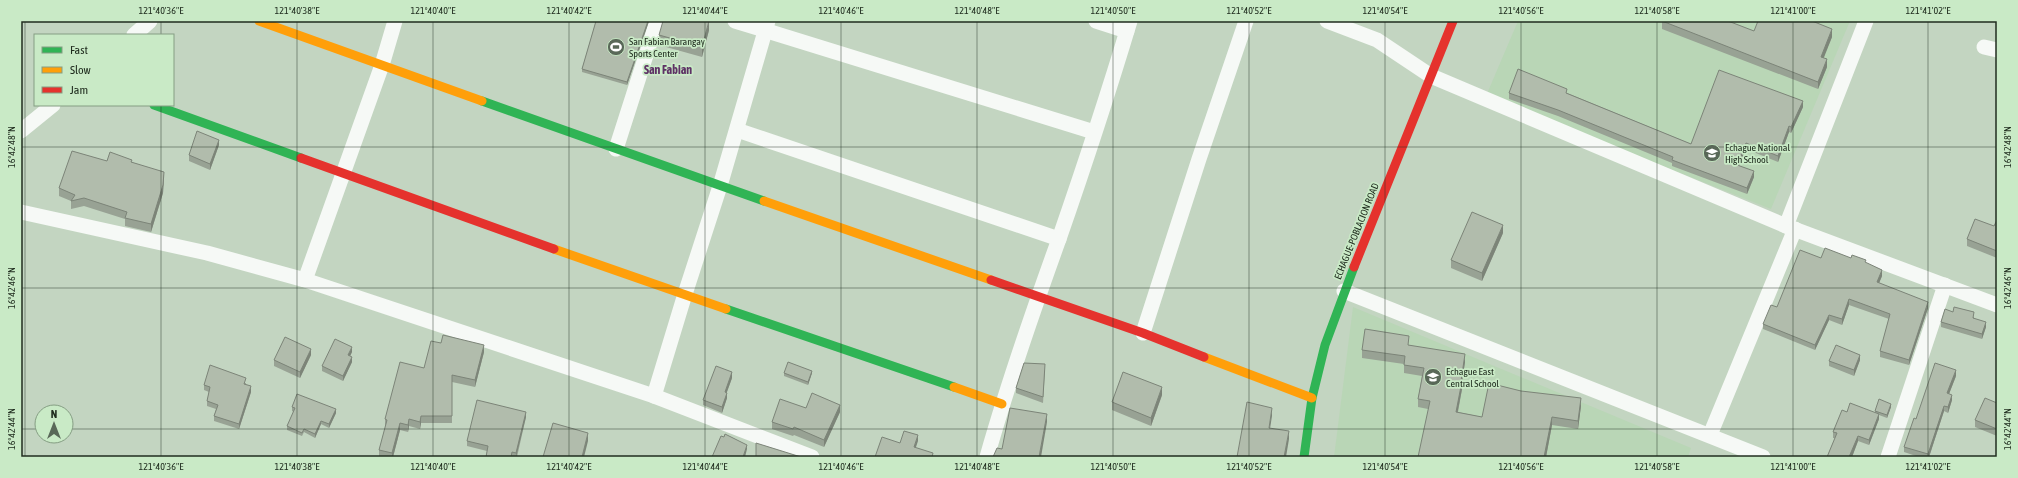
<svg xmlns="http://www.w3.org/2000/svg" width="2018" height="478" font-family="'Asap Condensed',sans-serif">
	<rect width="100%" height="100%" fill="#c3d5c1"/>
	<g fill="#b9d6b6">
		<path d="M1518,21H1850L1771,209L1486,96Z"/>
		<path d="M1353,307L1691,448L1688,457H1334Z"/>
	</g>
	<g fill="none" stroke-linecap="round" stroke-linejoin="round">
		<g stroke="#f6f9f6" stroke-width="15">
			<path d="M735,21L1094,132"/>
			<path d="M1096,21L1127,31"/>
			<path d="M1327,21L1377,40L1431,76L1786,226L1997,305"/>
			<path d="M134,35L150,21"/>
			<path d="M1984,47L1997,50"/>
			<path d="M737,130L1059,239"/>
			<path d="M21,131L53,105"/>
			<path d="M616,149L657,21"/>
			<path d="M21,212L207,253L305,280L654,396L812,457"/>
			<path d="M1786,226L1866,21"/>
			<path d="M305,280L382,65L395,21"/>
			<path d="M1344,291L1763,457"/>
			<path d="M1143,333L1199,159L1246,21"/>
			<path d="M654,396L685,294L720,186L768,21"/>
			<path d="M1710,435L1795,229"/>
			<path d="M987,457C1008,383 1033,311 1059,239C1084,167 1108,94 1130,21"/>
			<path d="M1888,457L1945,285"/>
		</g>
		<g stroke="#30b455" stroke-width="9">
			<path d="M482,101L764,201"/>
			<path d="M154,105L301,158"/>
			<path d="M726,309L954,387"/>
			<path d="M1304,457L1312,398L1325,345L1354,267"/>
		</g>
		<g stroke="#ff9f0a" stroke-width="9">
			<path d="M259,21L482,101"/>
			<path d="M764,201L991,280"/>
			<path d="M554,249L726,309"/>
			<path d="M1204,357L1312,398"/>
			<path d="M954,387L1002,404"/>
		</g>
		<g stroke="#e5322d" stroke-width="9">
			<path d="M301,158L554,249"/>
			<path d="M1354,267L1453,21"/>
			<path d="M991,280L1143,333L1204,357"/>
		</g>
	</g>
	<g fill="#98a294">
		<path d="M596,21H649L627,85L582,72V69Z"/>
		<path d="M1662,21L1754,31L1832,37L1823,58L1827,67L1818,89L1662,29Z"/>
		<path d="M709,30L702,57L659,45V35Z"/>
		<path d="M1509,93H1567L1691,144L1803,107L1791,133L1789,132L1778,162L1746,149L1739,166L1754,177L1747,194L1672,166V163L1558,116L1509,99Z"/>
		<path d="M219,145L210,170L189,161V155Z"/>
		<path d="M107,161L132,162L164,180L163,193L151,232L125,226V219L84,206L71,209V201L59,196V188Z"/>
		<path d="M1997,220V258L1967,246V239L1994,226Z"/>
		<path d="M1503,233L1482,281L1451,268V260Z"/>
		<path d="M1821,258H1851L1866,263L1882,276L1879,283L1928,308L1909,365L1880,357V351L1889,319L1849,305L1842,325L1829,320L1815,350L1763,329V324Z"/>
		<path d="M1953,312L1974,317V318L1986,327L1982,339L1941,327V322Z"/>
		<path d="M441,343L484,352L475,387L452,382V423H421L420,429L409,426L408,432L400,430L393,457H379V450L386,427L385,426V419L424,368Z"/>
		<path d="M1409,345L1465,362L1462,381V389L1458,412L1482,417L1581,406L1578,429L1552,425L1546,457L1428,409L1418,407V399L1422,376L1404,373V364L1362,358V350Z"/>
		<path d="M352,352L350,356L352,362L343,381L322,371V366Z"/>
		<path d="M311,355L300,378L274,366V360Z"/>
		<path d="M1860,360L1854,376L1829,366V361Z"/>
		<path d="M1045,370L1043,403L1016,393V388Z"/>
		<path d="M784,373H812L808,385L784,376Z"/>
		<path d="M1956,376L1949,394L1952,400L1948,413L1944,411L1929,457H1919L1904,452V447L1916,419Z"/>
		<path d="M732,378L727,392V398L722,413L703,405V400Z"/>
		<path d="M246,383V384L251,392L239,429L214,421V416L216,409L207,406V401L209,392L204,390V385Z"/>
		<path d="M1162,395L1151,426L1112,410V402Z"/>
		<path d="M1997,403V436L1975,427V420Z"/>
		<path d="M292,407L336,413L329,428L321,424L315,438L304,432L302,436L287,430V426L294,412L292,411Z"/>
		<path d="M1891,407L1887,418L1879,415V419L1869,445L1858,441L1852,457H1827L1835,438H1833V432L1875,412V411Z"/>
		<path d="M806,408L840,412L824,447L794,435L793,436L772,429V422Z"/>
		<path d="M526,417L517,457H486L487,451L467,446V441Z"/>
	</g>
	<g fill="#7c8478">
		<path d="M648,21H649L627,85V82Z"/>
		<path d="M709,21V30L702,57V47Z"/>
		<path d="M1832,29V37L1821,65V57Z"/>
		<path d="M1827,59V67L1818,89V82Z"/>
		<path d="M1803,101V107L1791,133V127Z"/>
		<path d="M1789,126V132L1778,162V156Z"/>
		<path d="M219,140V145L210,170V164Z"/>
		<path d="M1746,143V149L1737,171V165Z"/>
		<path d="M1754,171V177L1747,194V188Z"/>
		<path d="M164,172L163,193L151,232V224Z"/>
		<path d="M1503,225V233L1482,281V273Z"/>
		<path d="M1882,270V276L1877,288V282Z"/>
		<path d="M1849,299V305L1842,325V319Z"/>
		<path d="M1928,302V308L1909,365V360Z"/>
		<path d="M1829,315V320L1815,350V345Z"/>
		<path d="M1986,322V327L1982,339V334Z"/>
		<path d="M484,345V352L475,387V380Z"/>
		<path d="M352,347V352L348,360V355Z"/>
		<path d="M311,349V355L300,378V372Z"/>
		<path d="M1465,354V362L1461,388V381Z"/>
		<path d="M1860,355V360L1854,376V370Z"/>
		<path d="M352,357V362L343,381V376Z"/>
		<path d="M1956,370V376L1947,399V393Z"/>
		<path d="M812,371V373L808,385V382Z"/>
		<path d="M732,372V378L725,397V392Z"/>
		<path d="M1462,381V389L1456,420V412Z"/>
		<path d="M251,386V392L239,429V424Z"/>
		<path d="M1162,387V395L1151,426V418Z"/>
		<path d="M727,393V398L722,413V407Z"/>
		<path d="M1952,395V400L1948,413V407Z"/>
		<path d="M1581,398V406L1578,429V421Z"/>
		<path d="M1891,404V407L1887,418V415Z"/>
		<path d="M840,405V412L824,447V440Z"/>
		<path d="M1944,406V411L1929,457H1928V454Z"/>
		<path d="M1272,408V416L1269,435V428Z"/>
		<path d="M336,409V413L329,428V424Z"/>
		<path d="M526,412V417L516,457V453Z"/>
		<path d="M1047,414V422L1041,457H1039Z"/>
		<path d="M1879,414V419L1869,445V440Z"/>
		<path d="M421,416V423L420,429V422Z"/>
		<path d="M1552,417V425L1546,457H1544Z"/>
		<path d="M409,419V426L408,432V425Z"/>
		<path d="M321,421V424L315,438V434Z"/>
		<path d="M400,423V430L393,457H392V453Z"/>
		<path d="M1289,431V439L1286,457H1284Z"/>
		<path d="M588,433V441L584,457H582Z"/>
		<path d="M918,435V441L914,453V447Z"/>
		<path d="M1858,436V441L1852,457H1849Z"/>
		<path d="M747,445V449L745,457H743Z"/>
	</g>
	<g fill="#b1bcac" stroke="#7c8478">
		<path d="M596,21H648L627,82L582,69Z"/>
		<path d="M663,21H709L702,47L659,35Z"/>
		<path d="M1662,21H1728L1754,31L1758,21H1812L1832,29L1821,57L1827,59L1818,82Z"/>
		<path d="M1518,69L1567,89L1566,93L1691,144L1719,70L1803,101L1791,127L1789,126L1778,156L1746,143L1737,165L1754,171L1747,188L1672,160L1673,157L1558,110L1509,93Z"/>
		<path d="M197,131L219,140L210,164L189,155Z"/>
		<path d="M72,151L107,161L110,152L132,160L131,162L164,172L163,185L151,224L125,218L127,212L84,198L71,201L75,195L59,188Z"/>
		<path d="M1472,212L1503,225L1482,273L1451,260Z"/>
		<path d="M1975,219L1994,226L1997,220V251L1967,239Z"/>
		<path d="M1825,248L1851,258L1852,255L1866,260L1865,262L1882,270L1877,282L1928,302L1909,360L1880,351L1890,314L1849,299L1842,319L1829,315L1815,345L1763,324L1771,305L1777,307L1800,250L1821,258Z"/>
		<path d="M1954,307L1974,312L1973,318L1986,322L1982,334L1941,322L1945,309L1953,312Z"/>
		<path d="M1365,329L1409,336L1408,345L1465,354L1461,381H1462L1456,412L1482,417L1489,383L1521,391L1581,398L1578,421L1552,417L1544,457H1418L1430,401L1418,399L1424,368L1404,365L1405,356L1362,350Z"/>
		<path d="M443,335L484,345L475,380L452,375V416H421L420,422L409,419L408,425L400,423L392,453L379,450L387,420L385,419L400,362L424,368L431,341L441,343Z"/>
		<path d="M285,337L311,349L300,372L274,360Z"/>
		<path d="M335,339L352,347L348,355L352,357L343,376L322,366Z"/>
		<path d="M1836,345L1860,355L1854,370L1829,361Z"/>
		<path d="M788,362L812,371L808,382L784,373Z"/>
		<path d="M1024,363L1045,364L1043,397L1016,388Z"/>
		<path d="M1935,363L1956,370L1947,393L1952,395L1948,407L1944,406L1928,454L1904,447L1914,418L1916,419Z"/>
		<path d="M210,365L246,378L244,384L251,386L239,424L214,416L218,405L207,401L210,387L204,385Z"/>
		<path d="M716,366L732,372L725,392L727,393L722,407L703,400Z"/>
		<path d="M1123,372L1162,387L1151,418L1112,402Z"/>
		<path d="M812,393L840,405L824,440L794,427L793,429L772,422L780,399L806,408Z"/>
		<path d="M297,394L336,409L329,424L321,421L315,434L304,429L302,433L287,426L295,408L292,407Z"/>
		<path d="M1985,398L1997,403V429L1975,420Z"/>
		<path d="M1879,399L1891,404L1887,415L1875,411Z"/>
		<path d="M477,400L526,412L516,453L512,452L511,457H486L488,446L467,441Z"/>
		<path d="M1247,402L1272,408L1269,428L1289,431L1284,457H1237Z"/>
		<path d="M1850,403L1879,414L1869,440L1858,436L1849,457H1827L1837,433L1833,432L1842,410L1847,412Z"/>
		<path d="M1010,408L1047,414L1039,457H993L997,448L1002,449Z"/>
		<path d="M553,423L588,433L582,457H543Z"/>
		<path d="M904,431L918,435L914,447L933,453L932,457H875L882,437L900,443Z"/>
		<path d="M725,434L747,445L743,457H712L721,436L724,437Z"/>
		<path d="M756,443L801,457H756Z"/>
	</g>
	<path fill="none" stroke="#202d1f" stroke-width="1" stroke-opacity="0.45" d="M25,21V457M161,21V35M297,21V457M433,21V457M569,21V457M705,21V457M841,21V457M977,21V457M1113,21V457M1249,21V457M1385,21V457M1521,21V457M1657,21V457M1793,21V457M1928,21V457M161,105V457M21,147H1997M21,288H1997M21,429H42M66,429H1997"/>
	<defs>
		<symbol id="stadium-disc" viewBox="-11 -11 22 22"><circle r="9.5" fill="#596858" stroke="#c9eac6"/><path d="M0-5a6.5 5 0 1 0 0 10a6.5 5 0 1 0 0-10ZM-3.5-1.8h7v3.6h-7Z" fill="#fff"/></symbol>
		<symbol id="school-disc" viewBox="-11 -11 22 22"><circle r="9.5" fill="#596858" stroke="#c9eac6"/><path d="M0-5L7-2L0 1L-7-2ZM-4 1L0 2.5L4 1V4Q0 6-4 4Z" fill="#fff"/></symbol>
	</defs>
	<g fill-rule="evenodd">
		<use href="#stadium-disc" x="606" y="37" width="20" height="20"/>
		<use href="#school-disc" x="1702" y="143" width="20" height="20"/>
		<use href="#school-disc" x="1423" y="367" width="20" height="20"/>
	</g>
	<g text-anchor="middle" stroke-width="3.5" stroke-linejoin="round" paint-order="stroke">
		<g font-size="10" fill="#202d1f" stroke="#c9eac6" text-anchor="start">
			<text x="629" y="45">San Fabian Barangay<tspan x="629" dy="12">Sports Center</tspan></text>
			<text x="1725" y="151">Echague National<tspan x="1725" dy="12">High School</tspan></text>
			<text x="1446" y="375">Echague East<tspan x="1446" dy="12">Central School</tspan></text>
		</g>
		<g font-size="10" fill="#202d1f" stroke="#c9eac6">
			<text transform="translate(1356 231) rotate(-68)" y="4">ECHAGUE-POBLACION ROAD</text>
		</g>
		<g font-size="12" font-weight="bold" fill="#5e3165" stroke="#c9eac6">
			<text x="668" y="74">San Fabian</text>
		</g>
	</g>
	<rect width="2018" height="478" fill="none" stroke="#c9eac6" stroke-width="44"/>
	<rect x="34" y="34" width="140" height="72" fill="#c9eac6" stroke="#859e83"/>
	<rect x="42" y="47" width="20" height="6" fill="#30b455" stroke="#859e83"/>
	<text x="70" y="54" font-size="12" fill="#202d1f">Fast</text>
	<rect x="42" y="67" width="20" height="6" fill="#ff9f0a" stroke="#859e83"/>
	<text x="70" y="74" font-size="12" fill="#202d1f">Slow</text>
	<rect x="42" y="87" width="20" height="6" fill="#e5322d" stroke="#859e83"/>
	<text x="70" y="94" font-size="12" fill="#202d1f">Jam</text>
	<g transform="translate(54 424)"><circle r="19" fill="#c9eac6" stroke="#859e83"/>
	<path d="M0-3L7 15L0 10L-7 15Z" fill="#596858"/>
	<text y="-6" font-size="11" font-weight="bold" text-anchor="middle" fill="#202d1f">N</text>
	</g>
	<rect x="22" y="22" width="1974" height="434" fill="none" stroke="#202d1f" stroke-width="1.5"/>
	<g font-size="10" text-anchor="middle" fill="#202d1f">
		<text x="161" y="14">121°40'36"E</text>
		<text x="297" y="14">121°40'38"E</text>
		<text x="433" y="14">121°40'40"E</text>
		<text x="569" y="14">121°40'42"E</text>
		<text x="705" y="14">121°40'44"E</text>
		<text x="841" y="14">121°40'46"E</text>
		<text x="977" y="14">121°40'48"E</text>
		<text x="1113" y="14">121°40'50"E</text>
		<text x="1249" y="14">121°40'52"E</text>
		<text x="1385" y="14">121°40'54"E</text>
		<text x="1521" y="14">121°40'56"E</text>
		<text x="1657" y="14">121°40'58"E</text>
		<text x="1793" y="14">121°41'00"E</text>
		<text x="1928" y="14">121°41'02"E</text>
		<text transform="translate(11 147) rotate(-90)" y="4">16°42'48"N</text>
		<text transform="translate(2007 147) rotate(-90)" y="4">16°42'48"N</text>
		<text transform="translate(11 288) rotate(-90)" y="4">16°42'46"N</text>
		<text transform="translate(2007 288) rotate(-90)" y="4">16°42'46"N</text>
		<text transform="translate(11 429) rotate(-90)" y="4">16°42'44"N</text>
		<text transform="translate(2007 429) rotate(-90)" y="4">16°42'44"N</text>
		<text x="161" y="470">121°40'36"E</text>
		<text x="297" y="470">121°40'38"E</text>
		<text x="433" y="470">121°40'40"E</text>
		<text x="569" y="470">121°40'42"E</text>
		<text x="705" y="470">121°40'44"E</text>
		<text x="841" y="470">121°40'46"E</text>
		<text x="977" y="470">121°40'48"E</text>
		<text x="1113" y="470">121°40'50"E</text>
		<text x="1249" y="470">121°40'52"E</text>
		<text x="1385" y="470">121°40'54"E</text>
		<text x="1521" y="470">121°40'56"E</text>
		<text x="1657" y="470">121°40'58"E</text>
		<text x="1793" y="470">121°41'00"E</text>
		<text x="1928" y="470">121°41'02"E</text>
	</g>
</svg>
